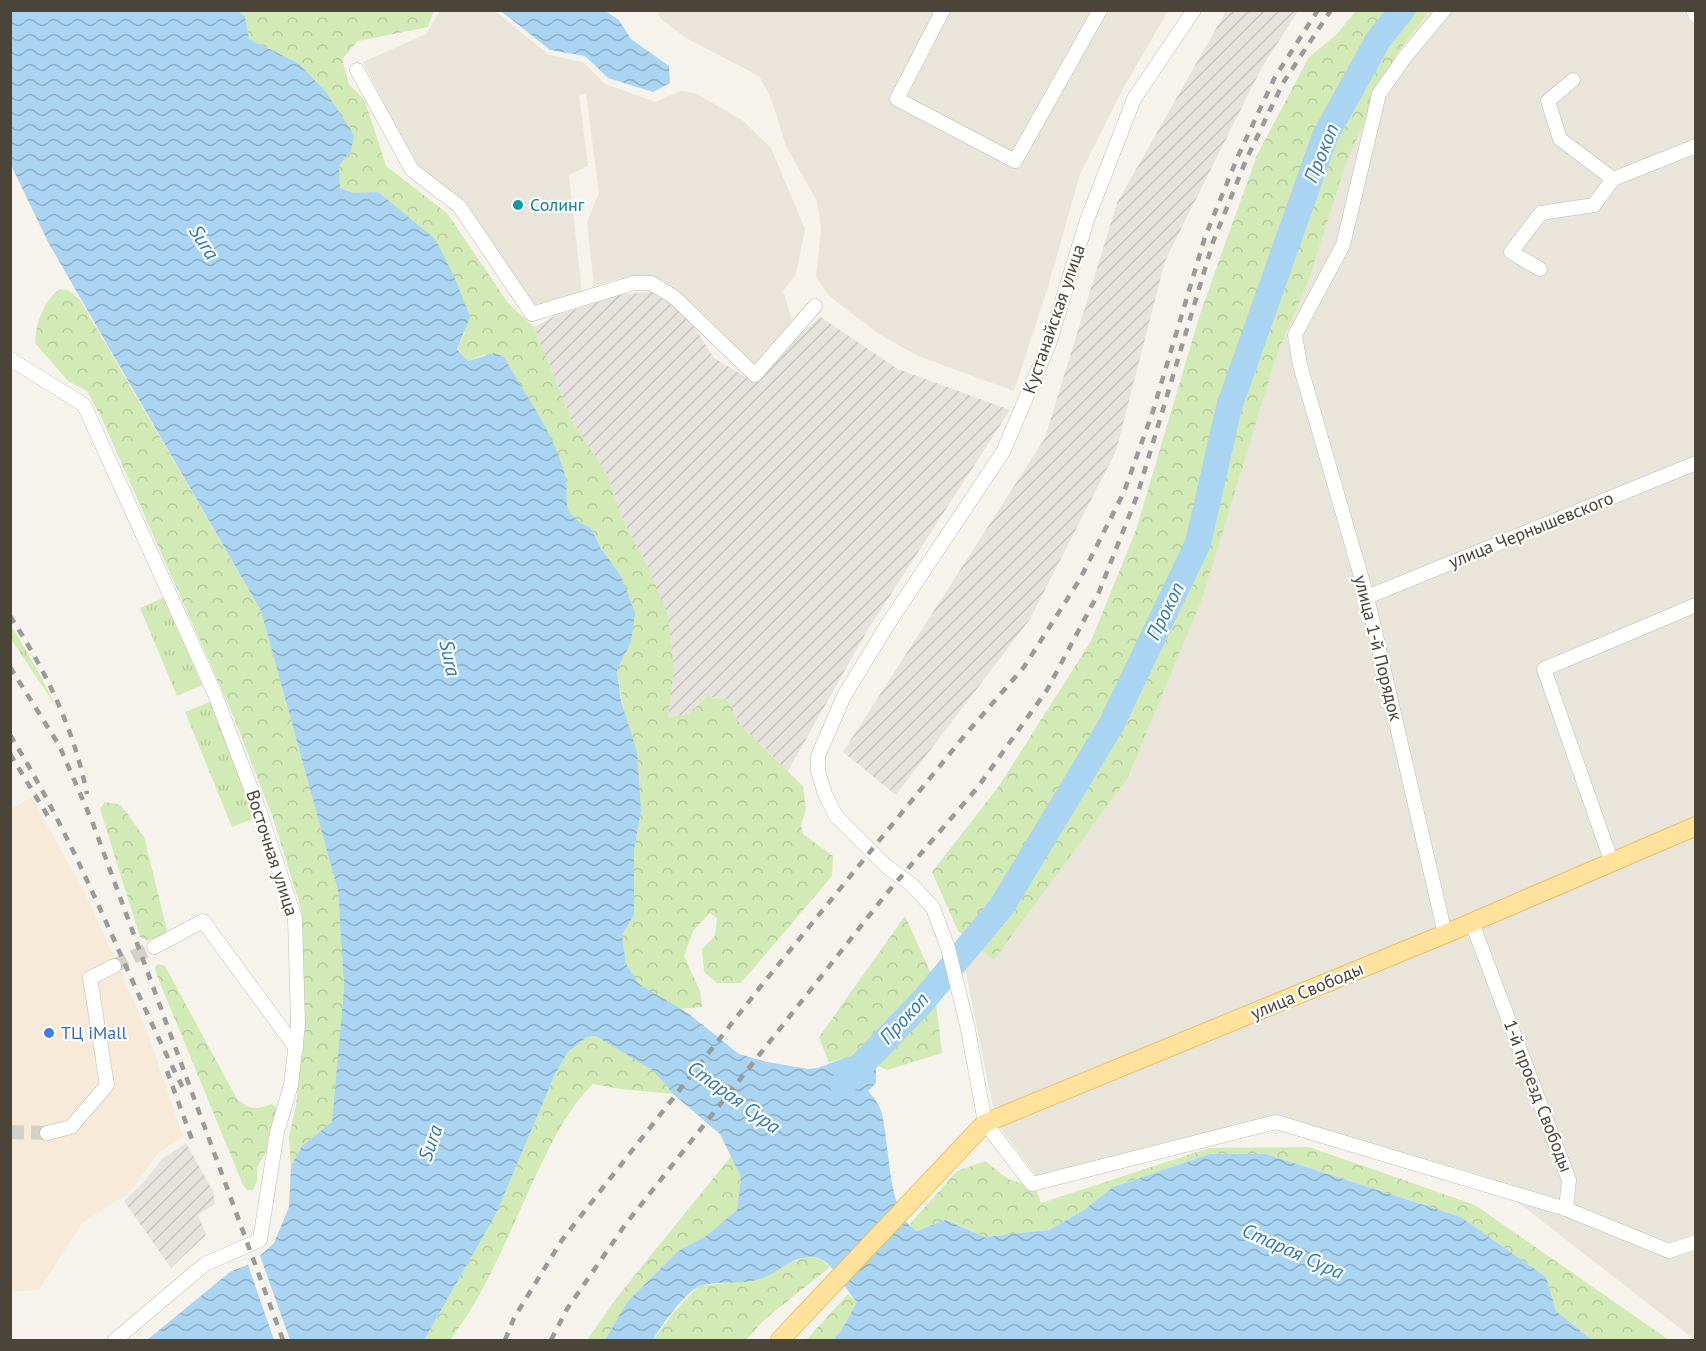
<svg xmlns="http://www.w3.org/2000/svg" width="1706" height="1351" font-family="'PT Sans',sans-serif">
	<defs>
		<pattern id="industrial-furrows" width="10" height="10" patternUnits="userSpaceOnUse" patternTransform="scale(1.5)"><rect width="10" height="10" fill="#e6e2dd"/><path d="M-1 1l2-2M0 10L10 0M9 11l2-2" fill="none" stroke="#c7c3be"/></pattern>
		<pattern id="grass-tufts" width="24" height="20" patternUnits="userSpaceOnUse" patternTransform="scale(1.5)"><rect width="24" height="20" fill="#d2eab5"/><path d="M3 7l-1-3M5 7V3M7 7l1-3M15 17l-1-3M17 17v-4M19 17l1-3" fill="none" stroke="#b6ca9c"/></pattern>
		<pattern id="forest-crowns" width="20" height="18" patternUnits="userSpaceOnUse" patternTransform="scale(1.5)"><rect width="20" height="18" fill="#d2eab5"/><path d="M2 6a3 3 0 1 1 6 0M12 15a3 3 0 1 1 6 0" fill="none" stroke="#b6ca9c"/></pattern>
		<pattern id="water-waves" width="16" height="10" patternUnits="userSpaceOnUse" patternTransform="scale(1.5)"><rect width="16" height="10" fill="#a9d4f2"/><path d="M0 5q4-4 8 0t8 0" fill="none" stroke="#8caec5"/></pattern>
	</defs>
	<rect width="100%" height="100%" fill="#f6f3ec"/>
	<g fill="#eae5da">
		<path d="M440,11H495L549,55L583,62L605,84L656,102L680,91L695,93L742,120L771,148L805,229L796,274L783,291L793,323L754,365L699,310L662,280L630,276L594,286L587,222L599,193L586,93L579,95L588,166L569,175L582,292L530,307L464,201L418,165L395,125L363,62L426,34Z"/>
		<path d="M657,11H1168L1124,87L1080,174L1048,287L1014,391L918,356L879,334L829,296L816,277L821,229L817,201L786,146L771,98L759,76L686,38L660,18Z"/>
		<path d="M1429,11H1695V1340L1484,1176L1275,1116L1037,1177L1001,1129L992,1102L964,964L1149,704L1363,102Z"/>
	</g>
	<path fill="#f7ead8" d="M31,797L84,891L146,1028L183,1137L159,1152L130,1192L82,1223L39,1290L11,1292L10,810Z"/>
	<g fill="url(#industrial-furrows)">
		<path d="M1226,11H1298L1261,69L1165,261L1116,451L1030,619L896,795L843,752L1045,438L1117,203Z"/>
		<path d="M656,291L691,322L714,358L756,383L783,350L820,317L898,369L1010,410L867,631L788,771L741,726L727,699L707,697L688,714L668,717L669,701L648,568L622,518L609,478L571,419L534,327L555,316L619,295Z"/>
		<path d="M186,1143L213,1191L215,1204L198,1215L206,1235L171,1268L124,1201L144,1182L162,1159Z"/>
	</g>
	<g fill="url(#grass-tufts)">
		<path d="M165,597L202,685L177,696L140,608Z"/>
		<path d="M11,625L39,673L57,708L11,639Z"/>
		<path d="M210,702L257,817L232,827L185,712Z"/>
	</g>
	<g fill="url(#forest-crowns)">
		<path d="M434,10L428,27L358,41L342,59L349,84L365,101L386,166L447,213L508,303L534,327L571,419L609,478L622,518L648,568L667,612L674,668L668,717L688,714L707,697L727,699L741,726L803,786L806,810L801,825L803,834L833,856L832,876L741,983H717L704,972L702,949L715,936L717,918L710,913L693,931L684,956L700,991L702,1007L678,1009L639,984L626,964L622,935L634,915V850L641,811L617,670L631,642L621,576L600,547L591,528L576,522L565,507V476L504,357L483,355L468,361L457,348L465,333L378,192L353,193L339,188V166L351,151L298,63L249,39L245,18L239,11Z"/>
		<path d="M1356,11H1429L1397,54L1347,160L1308,282L1278,351L1202,599L1128,777L994,960L958,931L932,872L999,786L1091,641L1136,530L1200,314L1257,155L1309,57L1336,35Z"/>
		<path d="M59,289L68,290L80,300L261,611L338,891L344,988L332,1123L302,1146L291,1166L289,1137L296,1106L305,1009L301,909L273,818L235,720L102,419L87,391L68,381L35,343C36,322 43,303 59,289Z"/>
		<path d="M105,802L121,805L144,837L167,930L161,938L146,940L140,937L100,809Z"/>
		<path d="M905,916L933,978L942,1053L887,1070C856,1057 863,1051 829,1063L819,1037Z"/>
		<path d="M158,964L165,966L237,1099C249,1109 256,1111 271,1104L276,1107V1117L267,1149L257,1168V1181L253,1190H247L243,1185L156,973L155,967Z"/>
		<path d="M596,1036L655,1072L673,1094L620,1089L593,1084C566,1110 552,1143 535,1177C509,1233 487,1291 450,1340H424L496,1214L555,1074L568,1052L587,1037Z"/>
		<path d="M1309,1147L1475,1205L1669,1340H1592L1556,1311L1546,1277L1461,1217L1266,1154H1210L1113,1187L1084,1210L1049,1230L985,1237L947,1220L917,1231L908,1226L957,1171L985,1161L1008,1179L1036,1188L1041,1203L1209,1148Z"/>
		<path d="M732,1155L741,1177L737,1210L706,1236L678,1251L627,1302L605,1340H587L618,1296Z"/>
		<path d="M807,1256L820,1259L830,1267L765,1319L746,1340H653L674,1312L699,1286L761,1279L773,1270Z"/>
		<path d="M848,1294L857,1302L841,1331L833,1340H806Z"/>
	</g>
	<g fill="url(#water-waves)">
		<path d="M11,11H239L245,17L249,39L298,63L326,92L354,135L351,151L339,166L340,188L353,193L378,192L435,239L454,276L470,317L457,349L468,361L494,353L504,357C525,395 552,430 564,472C572,500 555,512 591,528L600,547L621,576L635,613L631,642L617,670L621,701L637,752L641,811L634,850V915L622,935L626,964L639,984L689,1014L739,1054L767,1062L808,1069L818,1068L847,1057L861,1056L876,1068V1083L868,1091C873,1097 879,1104 881,1111C891,1145 886,1214 917,1231L946,1220L985,1237L1049,1230L1084,1210L1113,1187L1210,1154H1266L1461,1217L1546,1277L1556,1311L1592,1340H833L841,1331L857,1302C844,1289 835,1264 818,1258C796,1251 778,1274 760,1279C741,1285 719,1280 700,1286C688,1289 659,1328 653,1340H605L627,1302L678,1251L706,1236L737,1210L741,1177L720,1134L673,1094L655,1072L596,1036L587,1037L568,1052L555,1074L496,1214L424,1340H147L230,1272L252,1263L274,1243L289,1207L291,1166L302,1146L332,1122L344,988L338,891L261,611L48,242L11,165Z"/>
		<path d="M501,11H605L619,20L631,39L669,66L670,83L653,92L608,78L585,56L550,50Z"/>
	</g>
	<path fill="#f6f3ec" d="M259,1253L290,1340H274L247,1262Z"/>
	<g fill="none" stroke-linecap="round" stroke-linejoin="round">
		<path stroke="#a9d4f2" stroke-width="26" d="M843,1084L923,1001L1002,906L1111,725L1198,543L1229,407L1325,136L1378,40L1402,10"/>
		<g stroke="#d4d0c8" stroke-width="14" stroke-dasharray="14 7" stroke-linecap="butt">
			<path d="M114,966L154,947"/>
			<path d="M10,1132L47,1133"/>
		</g>
		<defs>
			<g id="minor">
				<path d="M943,10L897,99L1015,161L1100,10"/>
				<path d="M1194,10L1134,99L1087,220L1049,344L1003,452L888,624L844,696L818,756V771L825,794L836,816L886,866L912,885L933,908L948,948L968,1029L985,1123L1032,1184L1276,1122L1566,1209"/>
				<path d="M1444,10L1405,57L1379,94L1343,245L1295,335L1300,365L1367,597L1445,934"/>
				<path d="M1693,10L1696,16"/>
				<path d="M357,70L412,170L459,206L532,314L634,283H651L674,297L755,375L815,306"/>
				<path d="M1573,80L1548,101L1560,139L1613,179"/>
				<path d="M1540,269L1511,252L1541,213L1594,205L1613,179L1696,146"/>
				<path d="M10,359L84,405L214,692L258,807L295,918L298,1025L291,1085L277,1132L260,1240L205,1264L115,1340"/>
				<path d="M1367,597L1696,463"/>
				<path d="M1612,863L1544,669L1696,605"/>
				<path d="M1472,923L1569,1180L1566,1209L1669,1251L1696,1242"/>
				<path d="M154,947L203,921L296,1048"/>
				<path d="M47,1133L71,1127L107,1085L90,978L114,966"/>
			</g>
			<path id="major" d="M780,1340L985,1123L1445,934L1696,826"/>
		</defs>
		<use href="#minor" stroke="#c2bbae" stroke-width="15"/>
		<use href="#major" stroke="#e6c16a" stroke-width="20"/>
		<use href="#minor" stroke="#fff" stroke-width="14"/>
		<use href="#major" stroke="#ffe39c" stroke-width="18"/>
		<g stroke="#9a9a9a" stroke-width="4.5" stroke-dasharray="8 8" stroke-linecap="butt">
			<path d="M10,616C46,671 74,729 87,794"/>
			<path d="M10,667L59,745L92,821L283,1340"/>
			<path d="M10,735C80,847 124,972 183,1088"/>
			<path d="M10,754L49,818"/>
			<path d="M167,1071L194,1145"/>
			<path d="M505,1340L514,1318L562,1240L761,986L965,735L1024,667L1080,579L1124,492L1153,411L1205,237L1238,156L1275,77L1318,10"/>
			<path d="M551,1340L567,1309L625,1225L887,893L978,787L1047,690L1099,592L1137,496L1213,242L1246,160L1283,83L1331,10"/>
		</g>
	</g>
	<circle fill="#0f9aa8" stroke="#fff" stroke-width="2" cx="518" cy="205" r="6"/>
	<circle fill="#3f7fe0" stroke="#fff" stroke-width="2" cx="49" cy="1033" r="6"/>
	<g text-anchor="middle" stroke-width="4.5" stroke-linejoin="round" paint-order="stroke">
		<g font-size="18" fill="#0d838f" stroke="#fff" text-anchor="start">
			<text x="530" y="211">Солинг</text>
		</g>
		<g font-size="18" fill="#4b4439" stroke="#fff">
			<text transform="translate(1054 319) rotate(-71)" y="6">Кустанайская улица</text>
			<text transform="translate(1531 530) rotate(-22)" y="6">улица Чернышевского</text>
			<text transform="translate(1378 648) rotate(76)" y="6">улица 1-й Порядок</text>
			<text transform="translate(272 853) rotate(72)" y="6">Восточная улица</text>
			<text transform="translate(1307 991) rotate(-23)" y="6">улица Свободы</text>
			<text transform="translate(1538 1096) rotate(69)" y="6">1-й проезд Свободы</text>
		</g>
		<g font-size="18" fill="#366cbe" stroke="#fff" text-anchor="start">
			<text x="61" y="1039">ТЦ iMall</text>
		</g>
		<g font-size="20" font-style="italic" fill="#2e7ab2" stroke="#fff">
			<text transform="translate(1321 153) rotate(-68)" y="7">Прокоп</text>
			<text transform="translate(204 242) rotate(57)" y="7">Sura</text>
			<text transform="translate(1165 611) rotate(-64)" y="7">Прокоп</text>
			<text transform="translate(450 658) rotate(78)" y="7">Sura</text>
			<text transform="translate(904 1018) rotate(-47)" y="7">Прокоп</text>
			<text transform="translate(734 1097) rotate(36)" y="7">Старая Сура</text>
			<text transform="translate(430 1143) rotate(-71)" y="7">Sura</text>
			<text transform="translate(1293 1251) rotate(24)" y="7">Старая Сура</text>
		</g>
	</g>
	<rect width="1706" height="1351" fill="none" stroke="#4b4439" stroke-width="24"/>
</svg>
